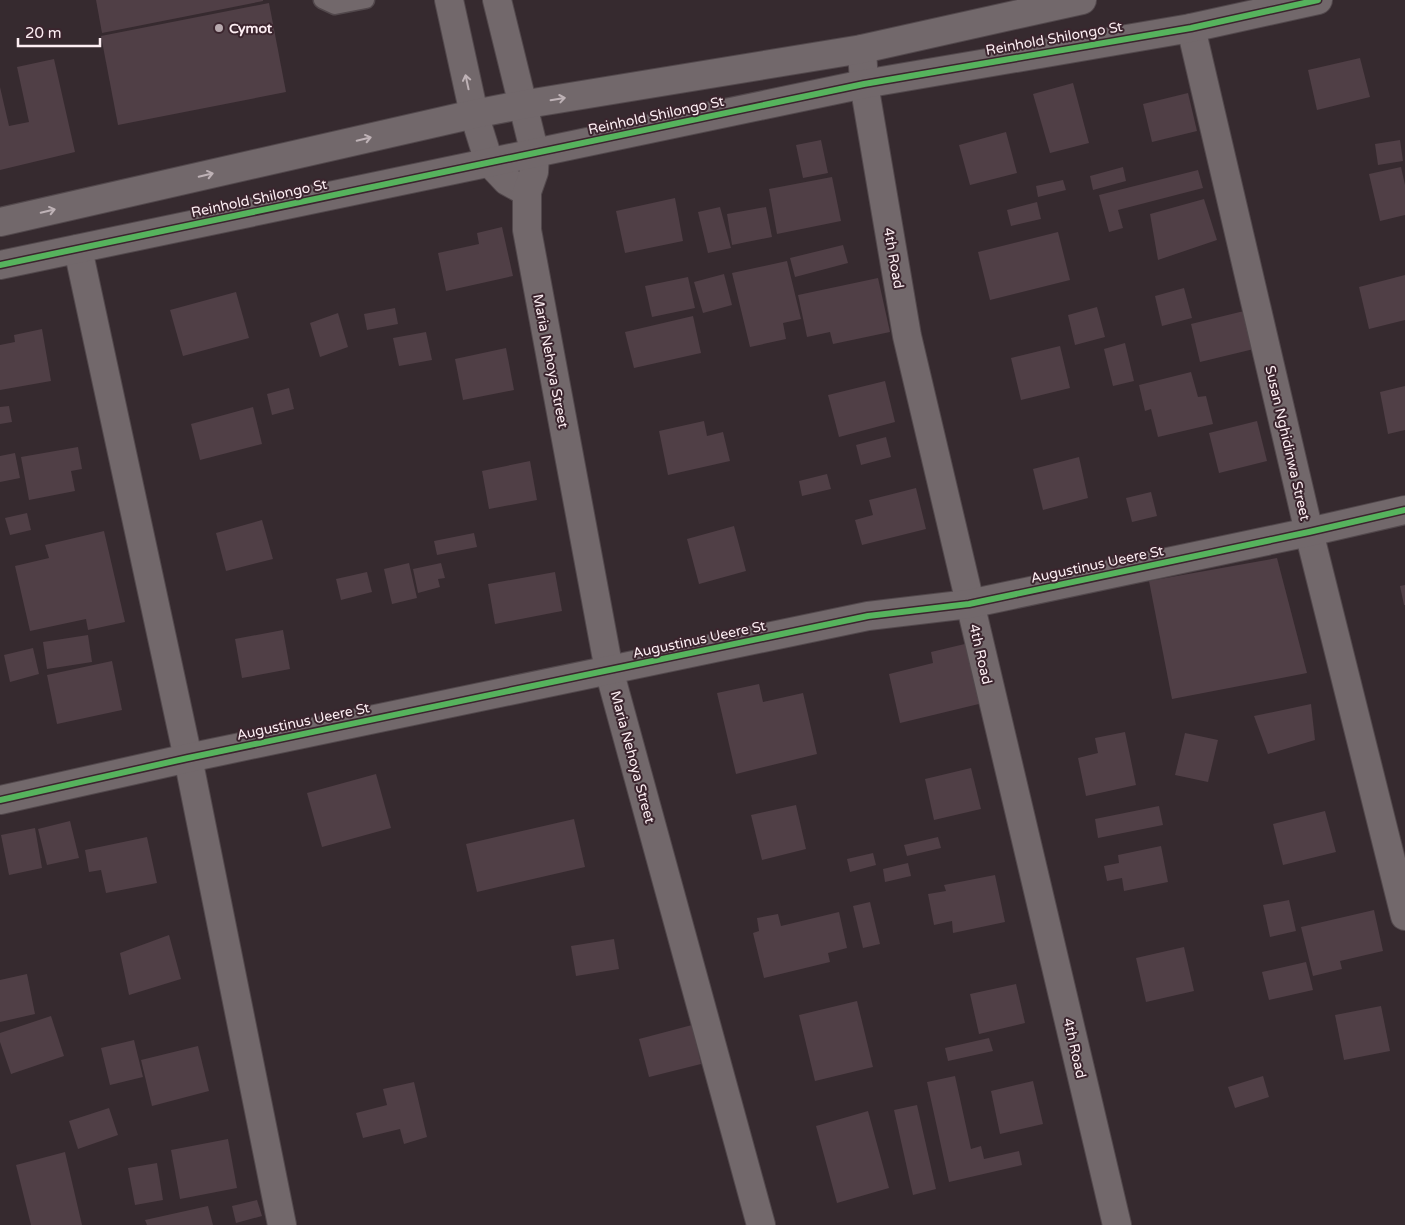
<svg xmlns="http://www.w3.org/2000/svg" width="1405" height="1225" font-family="'Varela Round',sans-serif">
	<rect width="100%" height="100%" fill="#362a2f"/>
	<g fill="#503f46">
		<path d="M96,0H263V1L102,33Z"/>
		<path d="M269,3L286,92L118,125L101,36Z"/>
		<path d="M1360,58L1370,97L1317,110L1308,70Z"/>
		<path d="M54,59L75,152L0,170V87L9,126L29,122L17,67Z"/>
		<path d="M1073,83L1089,143L1050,153L1033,94Z"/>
		<path d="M1188,93L1197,131L1152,142L1143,104Z"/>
		<path d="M1006,132L1017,173L970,185L959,145Z"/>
		<path d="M821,140L828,173L803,178L796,145Z"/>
		<path d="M1400,140L1403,161L1378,165L1375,144Z"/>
		<path d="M1123,167L1126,181L1093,190L1090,176Z"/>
		<path d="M1401,167L1405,185V215L1380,221L1369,174Z"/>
		<path d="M1198,170L1203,188L1118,210L1123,228L1109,232L1099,195Z"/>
		<path d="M832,177L841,221L777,234L769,189Z"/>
		<path d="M1063,180L1066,190L1038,197L1036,186Z"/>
		<path d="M675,198L683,241L625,253L616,211Z"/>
		<path d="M1204,199L1217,240L1158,260L1150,214Z"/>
		<path d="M1037,202L1041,219L1011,226L1007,210Z"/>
		<path d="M720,207L731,248L708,253L698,212Z"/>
		<path d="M766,207L772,237L732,245L727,214Z"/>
		<path d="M502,227L513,276L446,291L438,253L479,244L477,233Z"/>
		<path d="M1058,232L1070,280L990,300L978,252Z"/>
		<path d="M843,245L848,263L795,277L790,258Z"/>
		<path d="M787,261L801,319L783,323L786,339L750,347L732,273Z"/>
		<path d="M724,274L732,305L703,313L694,282Z"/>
		<path d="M1405,275V320L1369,329L1359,287Z"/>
		<path d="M688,277L695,308L652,317L645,286Z"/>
		<path d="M878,278L890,332L833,344L830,332L807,337L798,295Z"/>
		<path d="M1184,288L1192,318L1162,326L1155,296Z"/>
		<path d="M236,292L249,338L183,356L170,310Z"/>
		<path d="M1097,307L1105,337L1075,345L1068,315Z"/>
		<path d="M395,308L398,324L367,330L364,314Z"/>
		<path d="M1248,310L1258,348L1200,362L1191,324Z"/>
		<path d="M338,313L348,347L320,357L310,323Z"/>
		<path d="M693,316L701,353L634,368L625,332Z"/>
		<path d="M42,329L51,381L0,390V345L15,342L14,335Z"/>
		<path d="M426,332L432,360L399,366L393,338Z"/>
		<path d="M1125,343L1134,381L1113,386L1104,349Z"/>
		<path d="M1060,346L1070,388L1021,400L1011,358Z"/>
		<path d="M506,348L514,390L463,400L455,359Z"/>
		<path d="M1191,372L1198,397L1206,396L1213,424L1158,437L1151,409L1145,411L1139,385Z"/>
		<path d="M885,381L895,422L839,437L828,395Z"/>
		<path d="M1405,386V430L1388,434L1380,392Z"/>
		<path d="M289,388L294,409L272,415L267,394Z"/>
		<path d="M9,406L12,422L0,424V407Z"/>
		<path d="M253,407L262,444L200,460L191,424Z"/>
		<path d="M704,421L707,436L723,432L730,461L668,475L659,431Z"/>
		<path d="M1257,421L1267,461L1219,473L1209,433Z"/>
		<path d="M886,437L891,457L861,465L856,445Z"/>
		<path d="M78,447L82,469L71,471L75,491L29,500L21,457Z"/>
		<path d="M15,453L20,478L0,482V456Z"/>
		<path d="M1079,457L1088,498L1043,510L1033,469Z"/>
		<path d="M530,461L537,500L489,509L482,471Z"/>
		<path d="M827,474L831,489L802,496L799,481Z"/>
		<path d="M916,488L926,529L862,545L855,520L873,515L869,500Z"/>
		<path d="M1151,492L1157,516L1132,522L1126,498Z"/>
		<path d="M27,513L31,530L10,535L5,518Z"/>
		<path d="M262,520L273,559L226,571L216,533Z"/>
		<path d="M734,526L746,571L699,584L687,539Z"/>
		<path d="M104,531L125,622L88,630L86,619L30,631L15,566L49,558L45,545Z"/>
		<path d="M474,533L477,547L437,555L434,541Z"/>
		<path d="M1277,558L1307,673L1172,699L1149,581Z"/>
		<path d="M409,563L417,598L392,604L384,569Z"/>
		<path d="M441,563L445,578L438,579L440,587L418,593L413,569Z"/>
		<path d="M367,572L372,592L341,600L336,579Z"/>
		<path d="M555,572L562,611L495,624L488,584Z"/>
		<path d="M1405,585V605H1404L1400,586Z"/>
		<path d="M283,630L290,669L242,678L235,639Z"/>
		<path d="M88,635L92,662L47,669L43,642Z"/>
		<path d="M969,643L983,703L900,723L889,674L933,663L931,652Z"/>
		<path d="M33,648L39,674L10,682L4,655Z"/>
		<path d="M112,661L122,710L57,724L47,675Z"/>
		<path d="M759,684L763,702L803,693L817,754L736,774L717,693Z"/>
		<path d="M1311,704L1315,740L1268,754L1254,716Z"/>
		<path d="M1125,732L1136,785L1086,796L1078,758L1098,753L1095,738Z"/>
		<path d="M1185,733L1218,740L1208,782L1175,775Z"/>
		<path d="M971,768L981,809L934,820L925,779Z"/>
		<path d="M376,774L391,828L322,847L307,793Z"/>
		<path d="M796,805L806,849L762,860L751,815Z"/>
		<path d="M1159,806L1163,825L1098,838L1095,819Z"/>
		<path d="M1325,811L1336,852L1283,865L1273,824Z"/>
		<path d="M574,819L585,867L477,892L466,844Z"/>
		<path d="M70,821L79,858L47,865L38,829Z"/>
		<path d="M35,828L42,868L9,875L1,835Z"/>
		<path d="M147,837L157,883L106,893L101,870L89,872L85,850Z"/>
		<path d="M938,837L941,848L907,856L904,845Z"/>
		<path d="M1161,846L1168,882L1124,891L1122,878L1107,881L1104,866L1119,863L1118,855Z"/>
		<path d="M873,853L876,865L850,872L847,859Z"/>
		<path d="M908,863L911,876L885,882L883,869Z"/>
		<path d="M995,875L1005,922L953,933L952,921L934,925L928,894L946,891L944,885Z"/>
		<path d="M1289,900L1296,931L1270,937L1263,905Z"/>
		<path d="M870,902L880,944L863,948L853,906Z"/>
		<path d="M1374,910L1383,951L1340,961L1342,969L1313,976L1301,927Z"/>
		<path d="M839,912L847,948L828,953L830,962L764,978L753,933L759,931L757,918L778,914L781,926Z"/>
		<path d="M169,935L181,979L129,995L120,953Z"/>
		<path d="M614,939L619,969L576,976L571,946Z"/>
		<path d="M1184,947L1194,991L1146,1002L1136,958Z"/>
		<path d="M1306,962L1313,990L1269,1000L1262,972Z"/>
		<path d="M27,974L35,1014L0,1022V980Z"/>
		<path d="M1016,984L1025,1023L979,1034L970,994Z"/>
		<path d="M857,1001L873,1067L815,1081L799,1015Z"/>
		<path d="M1381,1006L1390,1051L1344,1060L1335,1015Z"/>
		<path d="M51,1016L64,1056L11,1074L0,1042V1033Z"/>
		<path d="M692,1025L701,1064L649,1077L639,1039Z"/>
		<path d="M989,1038L993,1051L948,1061L945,1048Z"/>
		<path d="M134,1040L143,1077L110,1085L101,1048Z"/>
		<path d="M198,1046L209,1091L152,1106L141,1060Z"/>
		<path d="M955,1076L971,1149L981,1146L984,1159L1019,1151L1022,1165L949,1182L927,1082Z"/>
		<path d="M1263,1076L1269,1097L1235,1108L1228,1087Z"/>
		<path d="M1033,1081L1043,1124L1000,1134L991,1091Z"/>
		<path d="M414,1082L427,1137L404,1144L400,1129L363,1138L356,1113L387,1105L383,1089Z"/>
		<path d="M917,1105L936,1189L913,1195L894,1110Z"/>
		<path d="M109,1108L118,1135L78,1149L69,1121Z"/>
		<path d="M868,1111L889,1188L837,1203L816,1126Z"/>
		<path d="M228,1139L237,1188L180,1199L171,1150Z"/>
		<path d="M65,1152L82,1225H31L16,1165Z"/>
		<path d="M157,1163L163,1200L135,1205L128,1168Z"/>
		<path d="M257,1200L262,1216L236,1223L232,1206Z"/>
		<path d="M208,1206L213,1225H147L145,1220Z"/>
	</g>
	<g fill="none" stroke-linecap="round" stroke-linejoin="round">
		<defs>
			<path id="service" d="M322,0L335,6L366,0"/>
			<g id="minor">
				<path d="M449,0L474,114L489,162L507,181L527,192"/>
				<path d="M497,0L535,154L534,172L527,192V230L609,670L761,1225"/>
				<path d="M1191,28L1309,532L1405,916"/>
				<path d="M862,49L864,84L907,336L1117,1225"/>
				<path d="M0,222L474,114L521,105L862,49L1082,0"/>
				<path d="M78,249L188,758L282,1225"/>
				<path d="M0,265L864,84L1191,28L1318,0"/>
				<path d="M0,800L188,758L868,616L969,604L1309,532L1405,510"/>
			</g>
		</defs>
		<use href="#service" stroke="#52484c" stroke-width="19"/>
		<use href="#minor" stroke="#52484c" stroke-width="30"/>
		<use href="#service" stroke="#72686b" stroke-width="16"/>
		<use href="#minor" stroke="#72686b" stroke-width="28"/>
		<defs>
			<g id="cycleway">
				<path d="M0,265L864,84L1191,28L1318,0"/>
				<path d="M0,800L188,758L868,616L969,604L1309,532L1405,510"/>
			</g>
		</defs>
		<use href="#cycleway" stroke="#3b252e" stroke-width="9"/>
		<use href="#cycleway" stroke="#56b35d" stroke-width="6"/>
	</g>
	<defs><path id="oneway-shaft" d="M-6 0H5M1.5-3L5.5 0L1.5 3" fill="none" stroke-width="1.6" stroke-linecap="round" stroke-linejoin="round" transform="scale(1.25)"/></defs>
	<g stroke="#beb2b6">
		<use href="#oneway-shaft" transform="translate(467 82) rotate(-102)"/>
		<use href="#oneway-shaft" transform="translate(558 99) rotate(-9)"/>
		<use href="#oneway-shaft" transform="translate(364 139) rotate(-13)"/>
		<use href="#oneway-shaft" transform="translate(206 175) rotate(-13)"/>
		<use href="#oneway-shaft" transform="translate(48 211) rotate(-13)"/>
	</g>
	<circle fill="#b7a9ae" stroke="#3b252e" stroke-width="2" cx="219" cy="28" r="5"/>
	<g text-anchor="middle" stroke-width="4" stroke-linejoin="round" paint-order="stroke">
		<g font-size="14" font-weight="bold" fill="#fdeef3" stroke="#3b252e" text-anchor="start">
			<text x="229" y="33">Cymot</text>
		</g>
		<g font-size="14" fill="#fdeef3" stroke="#3b252e">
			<text transform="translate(1054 38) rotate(-10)" y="5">Reinhold Shilongo St</text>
			<text transform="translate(656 115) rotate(-12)" y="5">Reinhold Shilongo St</text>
			<text transform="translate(259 198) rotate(-12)" y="5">Reinhold Shilongo St</text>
			<text transform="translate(894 258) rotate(80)" y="5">4th Road</text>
			<text transform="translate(551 361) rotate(79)" y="5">Maria Nehoya Street</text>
			<text transform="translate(1288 443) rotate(77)" y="5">Susan Nghidinwa Street</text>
			<text transform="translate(1097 564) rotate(-12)" y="5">Augustinus Ueere St</text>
			<text transform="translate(699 639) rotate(-12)" y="5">Augustinus Ueere St</text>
			<text transform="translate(981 654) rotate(77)" y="5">4th Road</text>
			<text transform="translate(303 721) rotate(-12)" y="5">Augustinus Ueere St</text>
			<text transform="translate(633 757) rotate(75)" y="5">Maria Nehoya Street</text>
			<text transform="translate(1075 1048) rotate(77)" y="5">4th Road</text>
		</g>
	</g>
	<path d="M18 38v8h82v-8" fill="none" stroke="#fdeef3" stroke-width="2.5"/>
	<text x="25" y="38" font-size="15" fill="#fdeef3" stroke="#3b252e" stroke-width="4" paint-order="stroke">20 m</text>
</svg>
